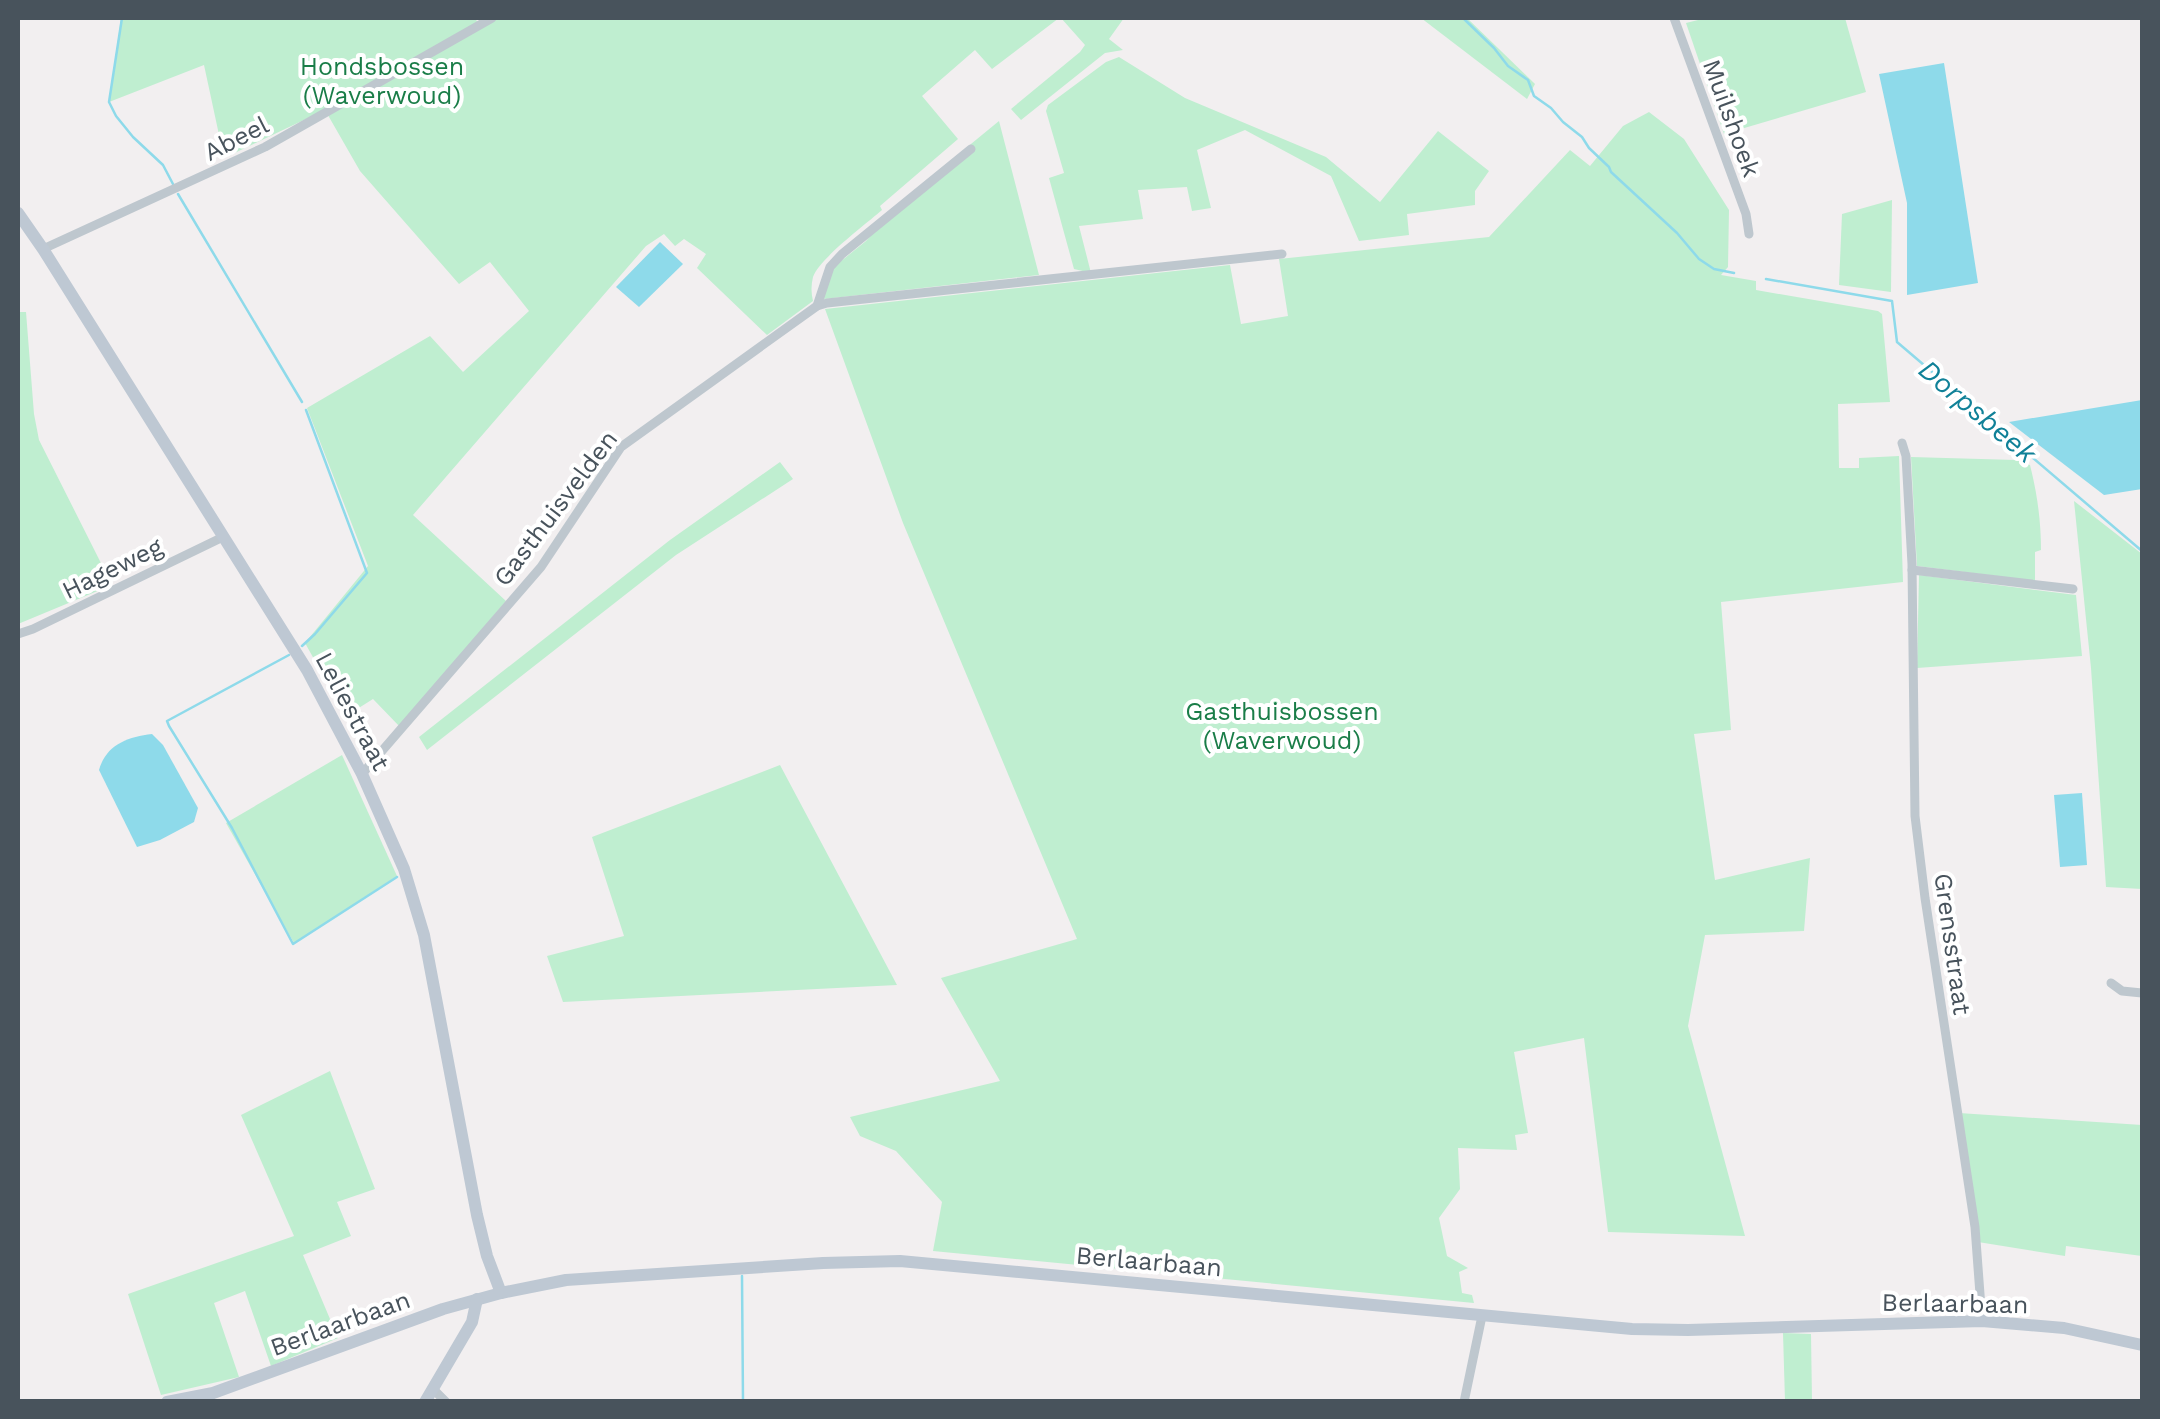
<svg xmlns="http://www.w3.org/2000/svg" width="2160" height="1419" font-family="'Work Sans',sans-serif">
	<rect width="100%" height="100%" fill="#f2eff0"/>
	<g fill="#bfeed0">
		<path d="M121,18H474L483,27L499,18H1059L992,69L975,50L922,96L958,139L880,206L882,210C865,225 820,258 813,277C811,285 811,293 813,301L767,335L697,268L706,254L684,239L675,246L664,234L646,246L413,515L506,601L400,727L373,699L346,716L305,643L368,566L307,408L430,336L463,372L529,311L490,262L459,284L360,171L325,110L224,158L204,65L109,102Z"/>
		<path d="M1061,18H1124L1109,39L1123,50L1105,53L1021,120L1011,109L1080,52L1085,45Z"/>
		<path d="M1421,18H1467L1535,84L1527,99Z"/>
		<path d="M1706,18H1845L1866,92L1724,134L1686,23Z"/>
		<path d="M1119,57L1185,98L1326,157L1380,202L1438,131L1489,171L1475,191V205L1407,214L1409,235L1359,241L1331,176L1245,130L1197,150L1211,208L1192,211L1187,187L1138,190L1143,219L1079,226L1091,273L1074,269L1049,178L1064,173L1046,111L1048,105L1106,62Z"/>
		<path d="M1649,112L1684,139L1729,210L1728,267L1721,275L1756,281V290L1878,311L1882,314L1890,402L1838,404L1839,468H1859V458L1899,456L1903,582L1721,602L1731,730L1694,734L1715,880L1810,858L1804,931L1705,935L1688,1026L1745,1236L1608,1232L1584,1038L1514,1052L1528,1133L1515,1135L1517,1150L1458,1148L1460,1189L1439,1218L1447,1256L1468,1268L1459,1272L1462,1293L1472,1295L1474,1303L933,1251L942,1202L896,1151L860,1136L850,1117L1000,1081L941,978L1077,939L903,523L825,309L1230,265L1241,324L1288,316L1279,259L1489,237L1570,150L1590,166L1623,126Z"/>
		<path d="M999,121L1039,275L824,299L825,274L866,241L899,203Z"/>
		<path d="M1892,200L1891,292L1839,285L1842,214Z"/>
		<path d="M18,312H26L34,414L39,440L112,585L18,624Z"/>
		<path d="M1911,457L2016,460L2030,465C2037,493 2041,520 2041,550L2035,552V581L1917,566Z"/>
		<path d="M780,462L793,479L676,555L427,750L419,737L670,540Z"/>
		<path d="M2074,501L2142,554V889L2106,887L2091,668Z"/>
		<path d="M1919,575L2076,595L2082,656L1917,668Z"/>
		<path d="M342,755L397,876L294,943L226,823Z"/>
		<path d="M780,765L897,985L563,1002L547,956L624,936L592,837Z"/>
		<path d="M330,1071L375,1189L337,1202L351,1236L303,1255L338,1338L271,1366L245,1291L214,1303L239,1377L161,1395L128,1294L294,1236L241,1115Z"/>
		<path d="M1959,1113L2142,1125V1256L2066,1246L2065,1256L1978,1242Z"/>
		<path d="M1783,1333L1811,1334L1812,1401H1785Z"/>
	</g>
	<g fill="#8edaea">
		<path d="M1944,63L1978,283L1907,295V203L1879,74Z"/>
		<path d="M660,242L683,264L639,307L616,287Z"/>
		<path d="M2142,400V489L2104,495L2009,422Z"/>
		<path d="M152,734L163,745L198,808L194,822L160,840L137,847L99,770C106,745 127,737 152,734Z"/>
		<path d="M2082,793L2087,865L2060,867L2054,795Z"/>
	</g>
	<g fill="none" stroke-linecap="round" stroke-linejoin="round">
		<g stroke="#8edaea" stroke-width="2.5">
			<path d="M122,18L109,102L116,116L133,137L163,165L174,186"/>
			<path d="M1463,18L1494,48L1508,66L1528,80L1534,96L1551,108L1563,122L1582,137L1589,148L1609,167L1611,172L1677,233L1699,259L1714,269L1734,273"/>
			<path d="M178,194L302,402"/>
			<path d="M1766,279L1892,301L1897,342L2142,551"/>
			<path d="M302,646L315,634L367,573L306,410"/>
			<path d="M289,655L167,721L169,726L232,828L293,944L397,877"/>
			<path d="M742,1276L743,1402"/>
		</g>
		<g stroke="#bec7ce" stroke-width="9">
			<path d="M1674,18L1746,214L1749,234"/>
			<path d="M43,249L265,147L492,18"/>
			<path d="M817,306L830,267L842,254L971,149"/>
			<path d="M1902,443L1906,456L1912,564L1915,816L1925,898L1975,1227L1982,1321"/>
			<path d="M1912,570L2073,589"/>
			<path d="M18,634L33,629L223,537"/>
			<path d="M362,774L541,567L621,447L817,306L827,303L1282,254"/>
			<path d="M2111,983L2122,991L2142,993"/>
			<path d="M433,1389L446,1402"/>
			<path d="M1464,1402L1482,1316"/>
		</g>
		<g stroke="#bec8d3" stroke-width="12">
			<path d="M18,213L43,249L307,670L362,774L404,869L424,935L477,1215L487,1256L501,1293"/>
			<path d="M167,1402L213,1393L443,1309L501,1293L566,1280L823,1263L900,1261L1632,1329L1688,1330L1982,1321L2064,1328L2142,1345"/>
			<path d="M425,1402L472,1322L477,1299"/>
		</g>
	</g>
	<g text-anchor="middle" stroke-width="8" stroke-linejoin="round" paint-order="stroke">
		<g font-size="25" fill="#1a7d48" stroke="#fff">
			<text x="382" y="75">Hondsbossen<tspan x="382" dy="29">(Waverwoud)</tspan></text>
			<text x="1282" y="720">Gasthuisbossen<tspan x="1282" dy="29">(Waverwoud)</tspan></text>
		</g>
		<g font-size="25" fill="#48535c" stroke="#fff">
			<text transform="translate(1732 118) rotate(70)" y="9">Muilshoek</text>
			<text transform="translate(236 138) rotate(-27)" y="9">Abeel</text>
			<text transform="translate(555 508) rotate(-53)" y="9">Gasthuisvelden</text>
			<text transform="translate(112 568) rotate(-26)" y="9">Hageweg</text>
			<text transform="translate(353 711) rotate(62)" y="9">Leliestraat</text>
			<text transform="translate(1953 944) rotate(82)" y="9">Grensstraat</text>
			<text transform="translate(1149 1261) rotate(5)" y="9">Berlaarbaan</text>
			<text transform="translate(1955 1303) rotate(1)" y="9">Berlaarbaan</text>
			<text transform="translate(340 1323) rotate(-20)" y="9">Berlaarbaan</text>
		</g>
		<g font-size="28" font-style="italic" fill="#108198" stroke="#fff">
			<text transform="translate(1978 411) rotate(40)" y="10">Dorpsbeek</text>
		</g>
	</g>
	<rect width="2160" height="1419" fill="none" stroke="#48535c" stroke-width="40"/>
</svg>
